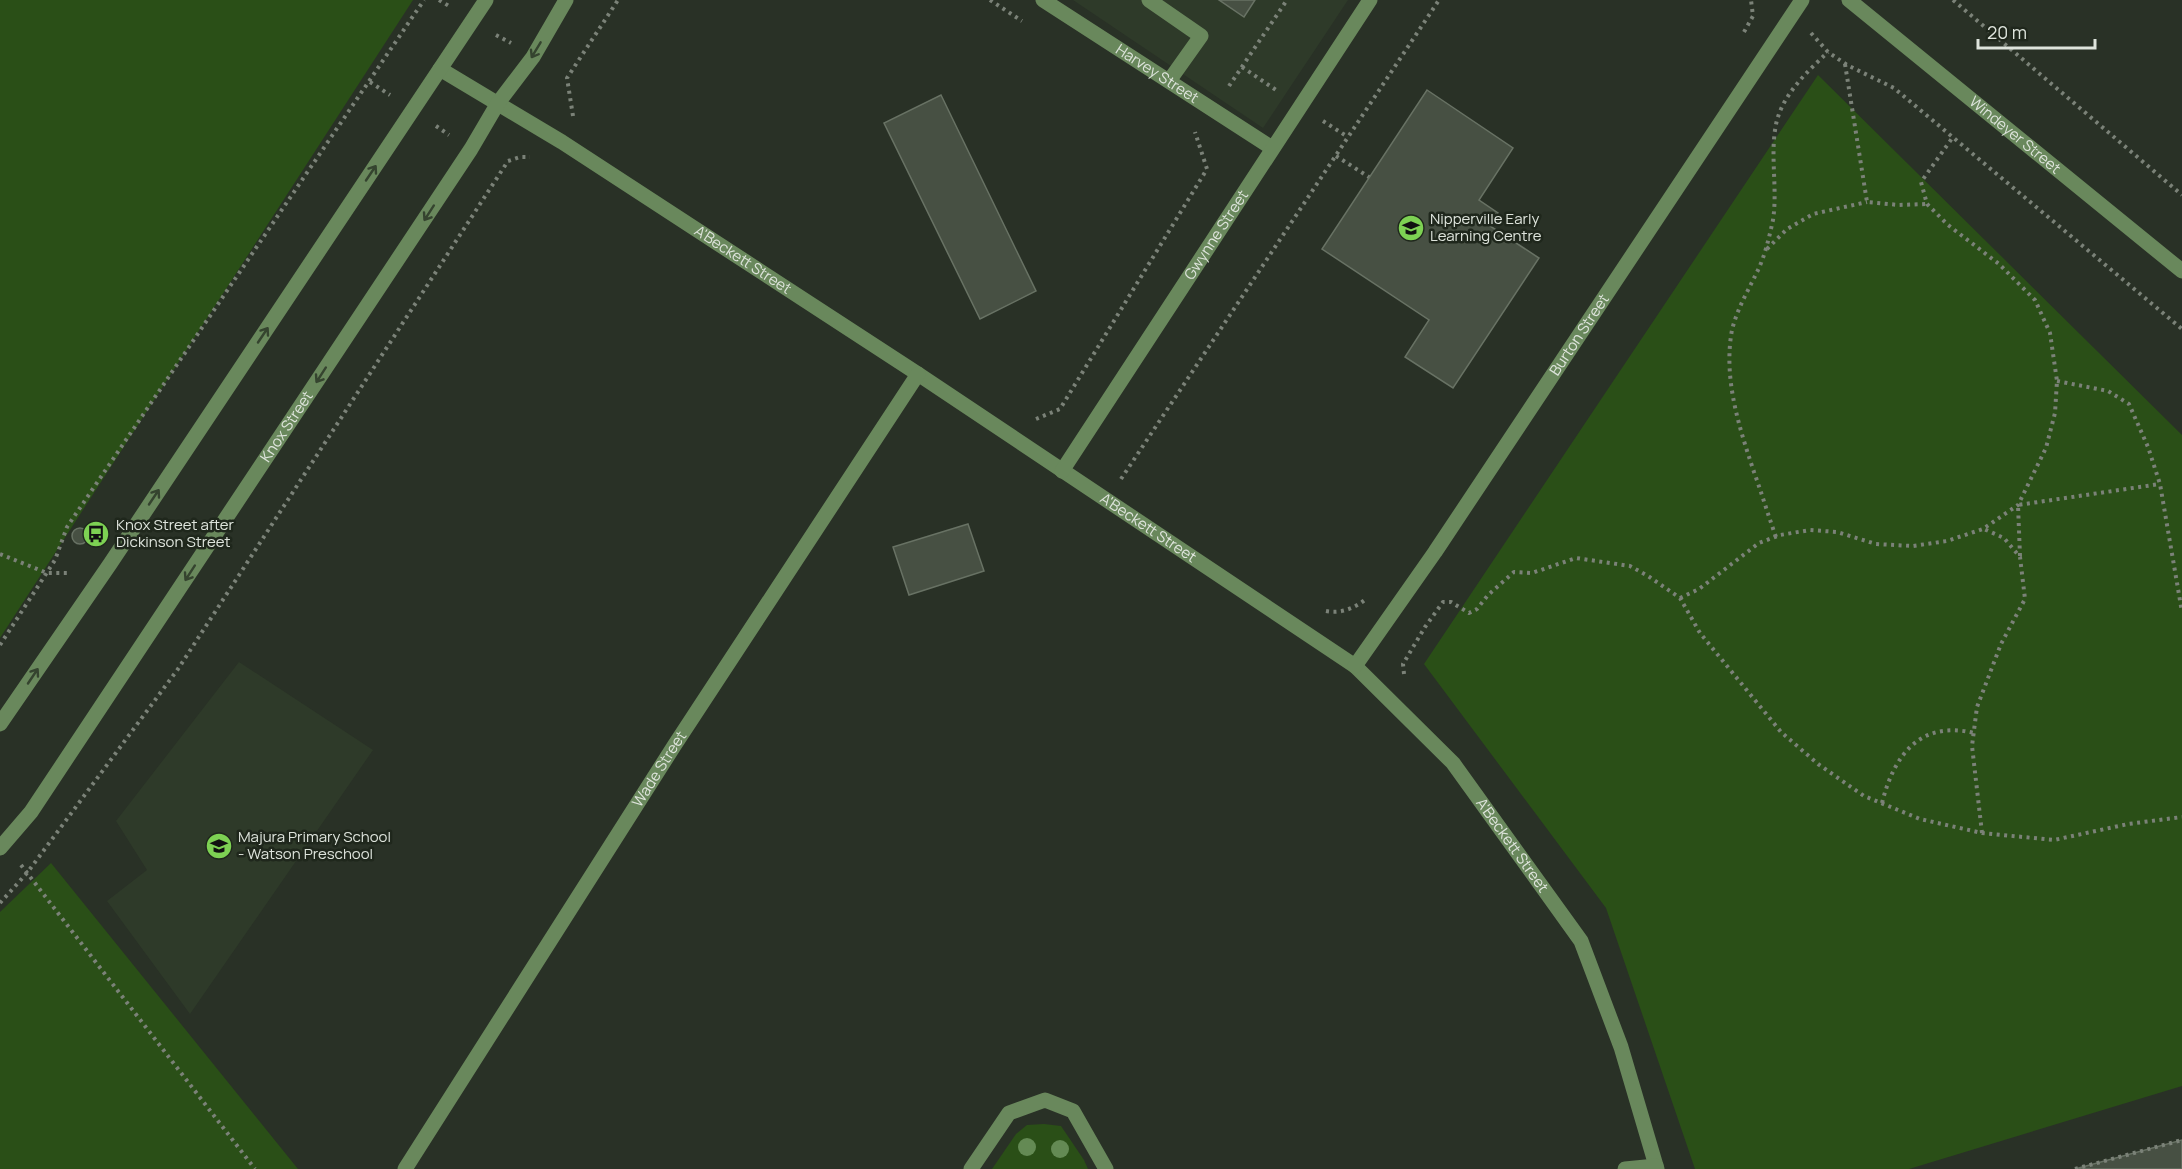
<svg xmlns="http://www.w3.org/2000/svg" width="2182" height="1169" font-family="Manrope,sans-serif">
	<rect width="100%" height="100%" fill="#293126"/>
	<g fill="#2e3a29">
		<path d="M1073,0H1348L1263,128Z"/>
		<path d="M239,662L373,750L190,1014L107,901L147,870L116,821Z"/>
	</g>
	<g fill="#2a4f17">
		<path d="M0,0H413L0,638Z"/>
		<path d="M1818,75L2182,435V1086L1909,1169H1695L1606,908L1424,664Z"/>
		<path d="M51,863L298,1169H0V912Z"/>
		<path d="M1044,1124L1061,1126L1084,1160L1088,1169H992L1016,1134L1027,1125Z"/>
	</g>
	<g fill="#475043" stroke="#687264" stroke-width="1.5">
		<path d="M1219,0H1255L1244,17Z"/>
		<path d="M1427,90L1513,148L1479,200L1498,213L1490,226L1539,258L1453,388L1405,357L1429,320L1322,249Z"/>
		<path d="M941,95L1036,291L980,319L884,123Z"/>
		<path d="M968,524L984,571L909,595L893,547Z"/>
		<circle cx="80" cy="536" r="8"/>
		<path d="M2182,1140V1169H2075Z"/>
	</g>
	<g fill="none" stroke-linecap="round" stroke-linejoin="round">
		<g stroke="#7b8278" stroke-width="4" stroke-dasharray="3 4.5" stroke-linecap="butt">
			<path d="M439,0L449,6"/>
			<path d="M990,0L1022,21"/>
			<path d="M1953,0L2182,195"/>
			<path d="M1744,32L1753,16L1751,0"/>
			<path d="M1811,33L1828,52L1847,65L1894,88L2182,329"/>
			<path d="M496,35L511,43"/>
			<path d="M1845,64L1867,202L1899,205L1927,204"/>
			<path d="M1242,67L1279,92"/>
			<path d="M370,82L390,95"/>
			<path d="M1229,86L1287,0"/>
			<path d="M573,116L567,78L618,0"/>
			<path d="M1323,121L1348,137"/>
			<path d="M436,126L449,135"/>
			<path d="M1336,156L1369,177"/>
			<path d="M1767,249L1787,229L1813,214L1867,202"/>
			<path d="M2057,381L2108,391L2129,404L2148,447L2160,484L2182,612"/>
			<path d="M1036,419L1060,409L1207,169L1195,132"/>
			<path d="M1121,479L1439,0"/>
			<path d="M1776,537C1768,515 1762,494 1754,472C1739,427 1723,378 1732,330C1737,309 1748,291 1757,272C1765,256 1769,238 1773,220C1778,187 1769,152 1777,120C1785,92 1808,71 1828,52"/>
			<path d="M0,554L47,573H69"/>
			<path d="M2020,556L2018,505L2160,484"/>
			<path d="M1680,598L1699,589L1759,543L1780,535L1810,530L1837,532L1876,544L1913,546L1947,541L1983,529L2018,505L2046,448L2055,413L2057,381L2050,333L2035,300L1999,264L1948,225L1927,204L1921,182L1953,137"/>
			<path d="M1326,611C1341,614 1355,608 1366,599"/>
			<path d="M0,645L55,560L67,527L424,0"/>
			<path d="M1404,674L1403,664L1425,627L1443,602H1451L1469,613L1477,609L1488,595L1514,572L1532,573L1576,558L1630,566L1648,576L1680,598L1700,633L1781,732L1818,764L1864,796L1920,819L1982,833L2054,840L2128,824L2182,817"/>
			<path d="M1882,803C1894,755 1920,720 1974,733"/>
			<path d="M1982,833L1972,746L1977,707L2001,644L2025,599L2020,557L2004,538L1984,529"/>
			<path d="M21,865L255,1169"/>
			<path d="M0,903L27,873L178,669L508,161L520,157H530"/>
			<path d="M2075,1169L2182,1140"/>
		</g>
		<g stroke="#69885c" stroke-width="15">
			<path id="s1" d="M1043,0L1272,148"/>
			<path d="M1149,0L1201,36L1169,81"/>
			<path id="s2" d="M1849,0L2182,271"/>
			<path id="s3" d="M440,69L562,142L918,374L1355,666L1453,763L1581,941L1621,1047L1657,1169"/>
			<path id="s4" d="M1062,471L1370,0"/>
			<path id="s5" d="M1355,666L1435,552L1802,0"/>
			<path d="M0,724L110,564L486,0"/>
			<path id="s6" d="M0,848L31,812L471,149L498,103L533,57L566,0"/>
			<path id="s7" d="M405,1169L674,746L918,374"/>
			<path d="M971,1169L1009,1113L1045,1100L1073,1111L1106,1169"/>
			<path d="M1625,1169L1656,1166"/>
		</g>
	</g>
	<g fill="#648a54">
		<circle cx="1027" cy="1147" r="9"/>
		<circle cx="1060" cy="1149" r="9"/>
	</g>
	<defs><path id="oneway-shaft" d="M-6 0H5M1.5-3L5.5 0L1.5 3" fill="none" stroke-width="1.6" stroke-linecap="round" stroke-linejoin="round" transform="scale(1.5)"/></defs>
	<g stroke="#35442f">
		<use href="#oneway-shaft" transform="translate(536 50) rotate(121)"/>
		<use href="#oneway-shaft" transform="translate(371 173) rotate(-56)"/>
		<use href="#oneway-shaft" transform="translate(429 213) rotate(123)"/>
		<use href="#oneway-shaft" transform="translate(263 335) rotate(-56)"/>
		<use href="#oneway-shaft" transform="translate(321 375) rotate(123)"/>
		<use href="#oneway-shaft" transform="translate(154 497) rotate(-56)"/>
		<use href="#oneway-shaft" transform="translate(190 573) rotate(123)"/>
		<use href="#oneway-shaft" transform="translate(33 676) rotate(-56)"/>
	</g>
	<defs>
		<symbol id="school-disc" viewBox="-11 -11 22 22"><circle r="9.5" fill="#7dd153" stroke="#1f271c"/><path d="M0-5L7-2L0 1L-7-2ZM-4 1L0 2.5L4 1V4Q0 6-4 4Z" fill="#111"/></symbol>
		<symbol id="bus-disc" viewBox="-11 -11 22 22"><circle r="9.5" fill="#7dd153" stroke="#1f271c"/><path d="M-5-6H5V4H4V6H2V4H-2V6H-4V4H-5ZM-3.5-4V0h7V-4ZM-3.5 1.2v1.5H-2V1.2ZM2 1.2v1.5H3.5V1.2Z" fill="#111"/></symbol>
	</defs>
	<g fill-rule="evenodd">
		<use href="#school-disc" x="1396" y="213" width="30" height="30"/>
		<use href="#bus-disc" x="81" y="519" width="30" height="30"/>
		<use href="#school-disc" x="204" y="831" width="30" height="30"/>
	</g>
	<g text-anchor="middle" stroke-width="5" stroke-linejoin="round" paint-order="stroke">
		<g font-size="15" fill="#dee4dc" stroke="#1f271c">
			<text dy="5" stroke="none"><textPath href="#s1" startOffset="136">Harvey Street</textPath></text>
			<text dy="5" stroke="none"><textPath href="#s2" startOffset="214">Windeyer Street</textPath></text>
			<text dy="5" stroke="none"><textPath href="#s4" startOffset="282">Gwynne Street</textPath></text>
			<text dy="5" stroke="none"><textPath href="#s3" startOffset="358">A'Beckett Street</textPath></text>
			<text dy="5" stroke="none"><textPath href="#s5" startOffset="400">Burton Street</textPath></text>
			<text dy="5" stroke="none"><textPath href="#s6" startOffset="510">Knox Street</textPath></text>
			<text dy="5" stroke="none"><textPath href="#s3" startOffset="844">A'Beckett Street</textPath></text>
			<text dy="5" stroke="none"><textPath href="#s7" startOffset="474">Wade Street</textPath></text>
			<text dy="5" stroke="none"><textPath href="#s3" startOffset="1332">A'Beckett Street</textPath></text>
		</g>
		<g font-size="15" fill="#dee4dc" stroke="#1f271c" text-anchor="start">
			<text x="1430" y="224">Nipperville Early<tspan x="1430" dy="17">Learning Centre</tspan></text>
			<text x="116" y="530">Knox Street after<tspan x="116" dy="17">Dickinson Street</tspan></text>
			<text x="238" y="842">Majura Primary School<tspan x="238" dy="17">- Watson Preschool</tspan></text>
		</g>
	</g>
	<path d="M1978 39v9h117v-9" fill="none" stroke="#dee4dc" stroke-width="3"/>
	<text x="1987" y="39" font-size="18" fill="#dee4dc" stroke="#1f271c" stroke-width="4.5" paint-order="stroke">20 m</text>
</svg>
